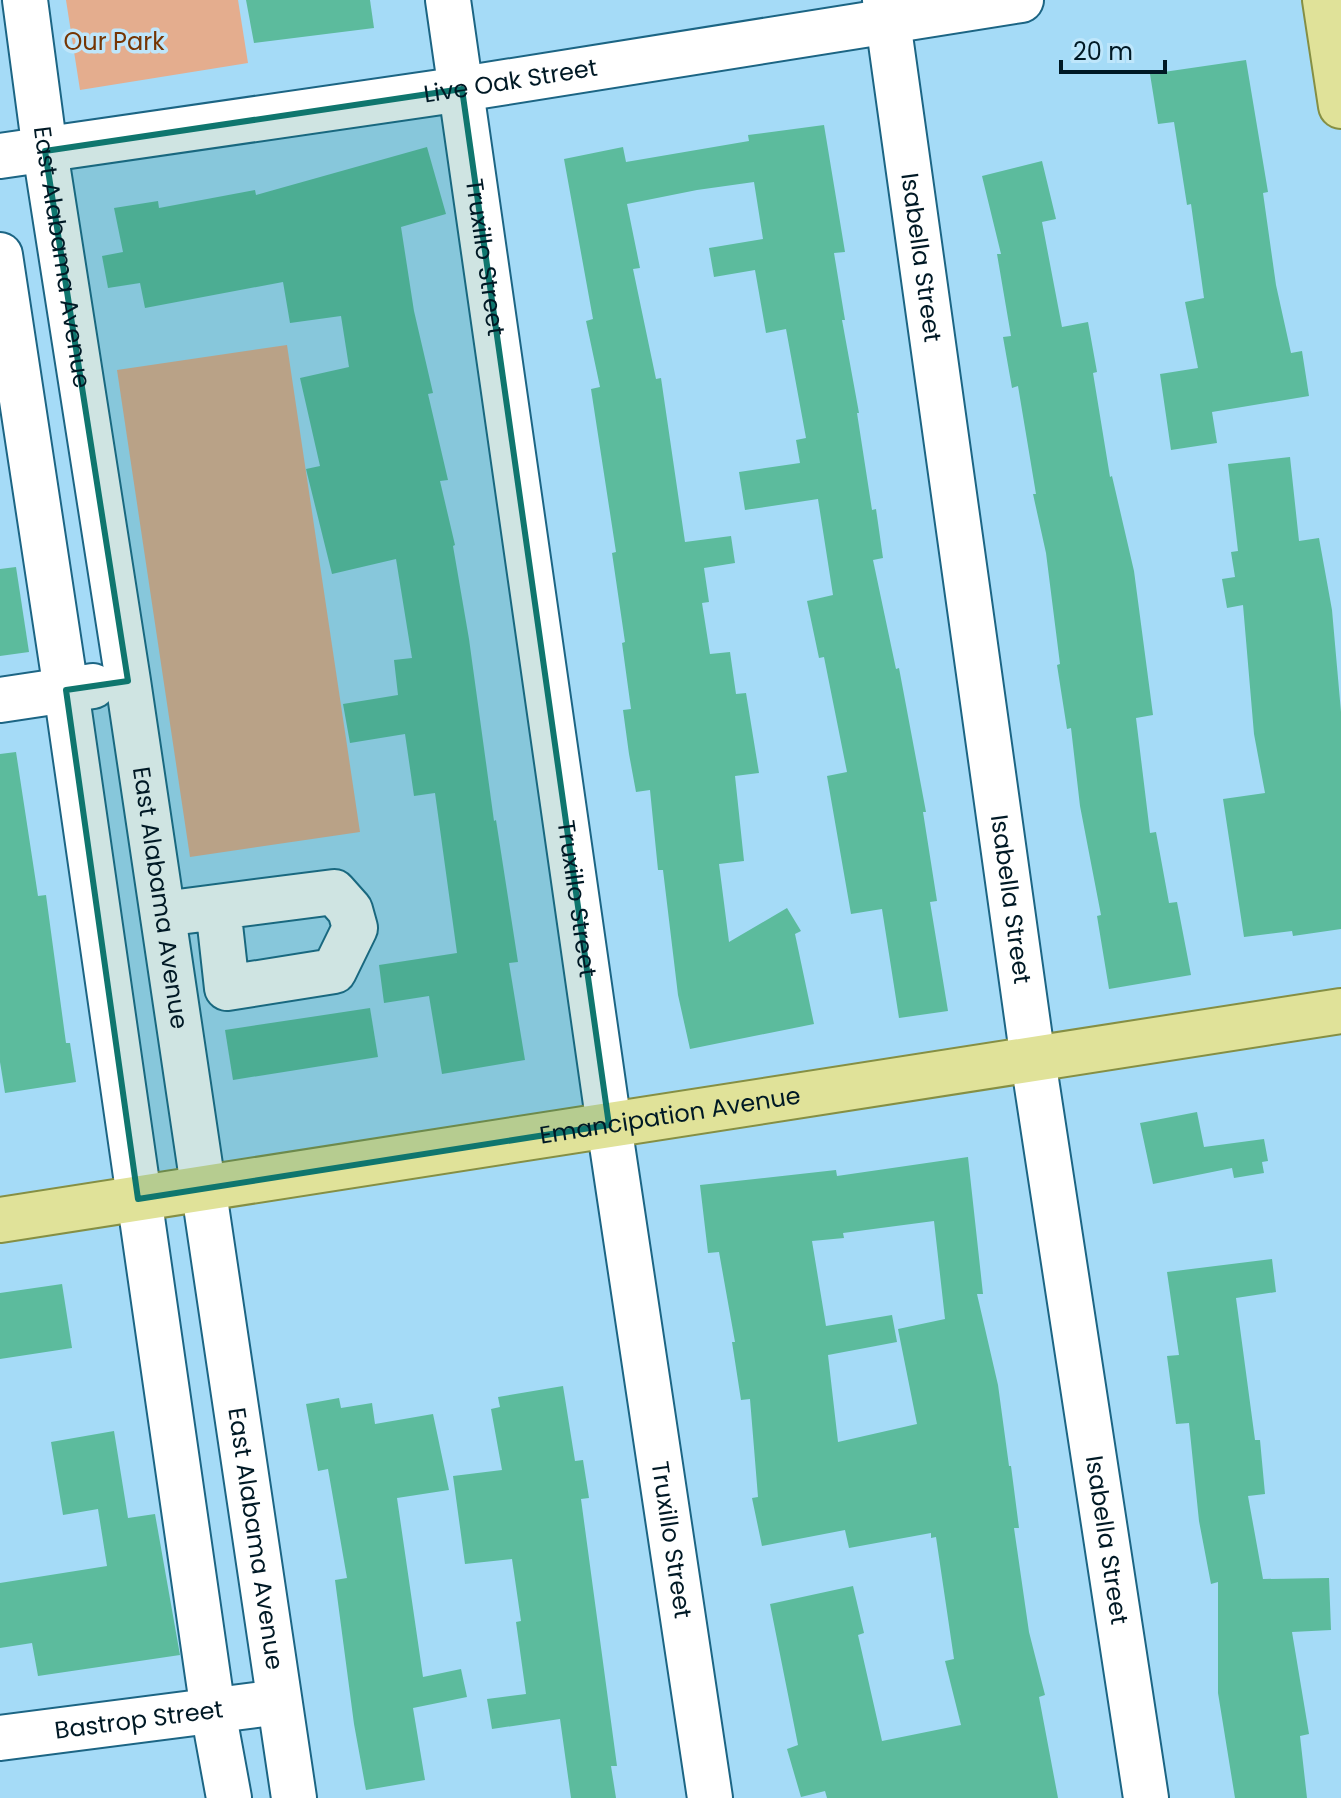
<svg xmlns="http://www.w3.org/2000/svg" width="1341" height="1798" font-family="Poppins,sans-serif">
	<rect width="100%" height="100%" fill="#a5dbf7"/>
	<g fill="#e4ad8e">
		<path d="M66,0H238L248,63L80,90Z"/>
		<path d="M287,345L360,832L190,857L117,370Z"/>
	</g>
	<g fill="#5cbb9d" fill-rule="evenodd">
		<path d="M246,0H370L374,28L254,43Z"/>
		<path d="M1246,60L1268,192L1263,193L1276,285L1291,353L1302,351L1309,396L1212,412L1217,443L1171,450L1160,374L1198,368L1185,302L1204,298L1191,204L1187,205L1174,122L1158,124L1150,74Z"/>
		<path d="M824,125L845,252L834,253L845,320H842L859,413H857L872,510L876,509L883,558L873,560L896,669L899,668L926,812H923L937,901L930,902L948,1011L899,1018L882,909L851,914L827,776L847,772L824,657L819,658L807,601L833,595L818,499L745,510L739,472L800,463L796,440L806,438L786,329L766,333L755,270L714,277L709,248L763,239L754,182L697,190L627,204L640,268L633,269L656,379L661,378L685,542L731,536L735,563L704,568L709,602L702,603L710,654L730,652L736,694L746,693L759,773L735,776L744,861L719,864L729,942L787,908L801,931L795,934L814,1024L690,1049L678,995L663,870H658L650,790L636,792L629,754L623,710L631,709L622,643L625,642L612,553L616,552L591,389L600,387L586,321L593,319L564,159L623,147L626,162L749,141L748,135Z"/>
		<path d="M427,147L446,214L401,227L414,311L433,393L428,394L448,480L440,481L455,545L453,546L469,639L494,821L496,820L518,962L509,963L525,1060L442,1074L429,996L384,1003L379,965L457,953L435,793L414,796L405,734L350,743L343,704L398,695L394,660L412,658L396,559L332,574L306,469L320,466L300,378L349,367L341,316L290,323L283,282L145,308L140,283L108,288L102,256L123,252L114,208L158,201L159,208L255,190L256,195Z"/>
		<path d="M1042,161L1056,219L1042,222L1062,327L1088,322L1097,372L1093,373L1110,477L1112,476L1134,571L1153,715L1136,718L1150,833L1156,832L1169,903L1177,902L1191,975L1109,989L1097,916L1101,915L1080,806L1071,728L1067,729L1057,665L1060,664L1046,553L1033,494H1036L1018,386L1012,388L1003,337L1011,336L997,254H1001L982,176Z"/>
		<path d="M1290,457L1299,541L1319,538L1332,610L1341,712V929L1293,936L1292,931L1244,937L1223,799L1265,793L1254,734L1243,605L1227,608L1222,579L1235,577L1231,552L1238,551L1228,464Z"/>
		<path d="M16,567L29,652L0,656V569Z"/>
		<path d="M16,752L38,896L46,895L66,1043H70L76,1082L5,1093L0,1062V754Z"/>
		<path d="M370,1008L378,1057L233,1080L225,1030Z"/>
		<path d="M1197,1112L1204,1147L1264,1139L1268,1161L1262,1162L1264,1173L1234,1178L1232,1168L1153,1184L1140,1123Z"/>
		<path d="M968,1157L983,1294H977L998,1385L1009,1466H1011L1019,1528H1014L1029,1632L1045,1695L1039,1697L1058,1798H827L825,1791L801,1797L787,1749L798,1745L770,1604L853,1586L864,1633L858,1635L882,1741L961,1725L945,1661L954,1659L936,1537L931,1538V1533L849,1548L845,1530L762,1546L752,1498L758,1497L750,1399L741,1400L732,1342H735L719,1252L708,1253L700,1185L836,1170L837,1176ZM934,1221L945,1319L898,1329L917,1424L838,1442L828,1355L897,1342L892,1315L826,1326L812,1241L844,1238L843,1233Z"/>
		<path d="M1272,1259L1276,1292L1236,1298L1255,1440H1260L1265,1494L1248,1496L1263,1579L1329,1578L1331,1630L1292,1632L1309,1734L1300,1736L1307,1798H1235L1218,1693V1582L1211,1584L1199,1521L1189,1423L1176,1424L1167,1356L1179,1355L1167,1272Z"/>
		<path d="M62,1284L72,1348L0,1359V1293Z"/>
		<path d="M563,1386L575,1461L583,1460L589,1498L581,1499L617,1766H611L616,1798H571L560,1719L492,1729L487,1699L526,1694L516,1622L521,1621L512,1559L465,1564L453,1476L502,1470L491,1409L500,1407L498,1397Z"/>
		<path d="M339,1398L341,1408L372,1403L375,1424L433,1414L449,1490L397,1498L423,1677L461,1669L467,1697L413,1708L425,1780L366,1790L354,1724L335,1580L347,1578L328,1469L318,1471L306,1404Z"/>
		<path d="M114,1431L128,1518L155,1514L180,1655L38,1676L32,1643L0,1648V1583L107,1566L98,1509L63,1515L51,1442Z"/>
	</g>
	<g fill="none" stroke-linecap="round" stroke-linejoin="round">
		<defs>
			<g id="minor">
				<path id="s1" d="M25,0L45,151L128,681L294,1798"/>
				<path id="s2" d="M448,0L609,1125L710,1798"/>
				<path id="s3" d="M885,0L1033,1060L1146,1798"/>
				<path id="s4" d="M0,156L462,89L1021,0"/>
				<path d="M0,255L66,690L213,1711L229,1798"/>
				<path d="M0,700L93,686"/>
				<path d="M163,914L334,892L350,910L355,928L334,971L227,988L218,907"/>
				<path id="s5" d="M0,1738L279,1702"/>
			</g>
			<g id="major">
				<path d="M1325,0L1341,106"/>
				<path id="s6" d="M0,1220L1341,1011"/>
			</g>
		</defs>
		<use href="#minor" stroke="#1c6584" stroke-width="48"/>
		<use href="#major" stroke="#858f44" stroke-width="48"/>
		<use href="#minor" stroke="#fff" stroke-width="44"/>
		<use href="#major" stroke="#e0e299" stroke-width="44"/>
	</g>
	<path fill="#0f766e" fill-opacity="0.2" stroke="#0f766e" stroke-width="6" stroke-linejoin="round" d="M462,89L609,1125L138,1199L66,690L128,681L45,151Z"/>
	<g text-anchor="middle" stroke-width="7" stroke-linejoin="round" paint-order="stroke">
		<g font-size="24" fill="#753503" stroke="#bee6fb">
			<text x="114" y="50">Our Park</text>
		</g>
		<g font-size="24" fill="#001925" stroke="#bee6fb">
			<text dy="8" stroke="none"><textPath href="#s4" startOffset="516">Live Oak Street</textPath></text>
			<text dy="8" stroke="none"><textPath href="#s1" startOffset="260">East Alabama Avenue</textPath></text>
			<text dy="8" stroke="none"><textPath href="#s2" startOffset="260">Truxillo Street</textPath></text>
			<text dy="8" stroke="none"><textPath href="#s3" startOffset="260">Isabella Street</textPath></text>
			<text dy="8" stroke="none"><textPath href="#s1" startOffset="908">East Alabama Avenue</textPath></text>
			<text dy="8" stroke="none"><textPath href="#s2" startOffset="908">Truxillo Street</textPath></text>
			<text dy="8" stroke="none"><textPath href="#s3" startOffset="908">Isabella Street</textPath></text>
			<text dy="8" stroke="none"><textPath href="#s6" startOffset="678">Emancipation Avenue</textPath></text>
			<text dy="8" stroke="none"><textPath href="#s1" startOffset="1556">East Alabama Avenue</textPath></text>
			<text dy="8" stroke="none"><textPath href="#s2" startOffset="1556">Truxillo Street</textPath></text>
			<text dy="8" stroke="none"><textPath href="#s3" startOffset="1556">Isabella Street</textPath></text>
			<text dy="8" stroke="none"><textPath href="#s5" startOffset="140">Bastrop Street</textPath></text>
		</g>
	</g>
	<path d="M1061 60v12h104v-12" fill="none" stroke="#001925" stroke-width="4"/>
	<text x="1073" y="60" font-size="24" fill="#001925" stroke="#bee6fb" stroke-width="6" paint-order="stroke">20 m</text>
</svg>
